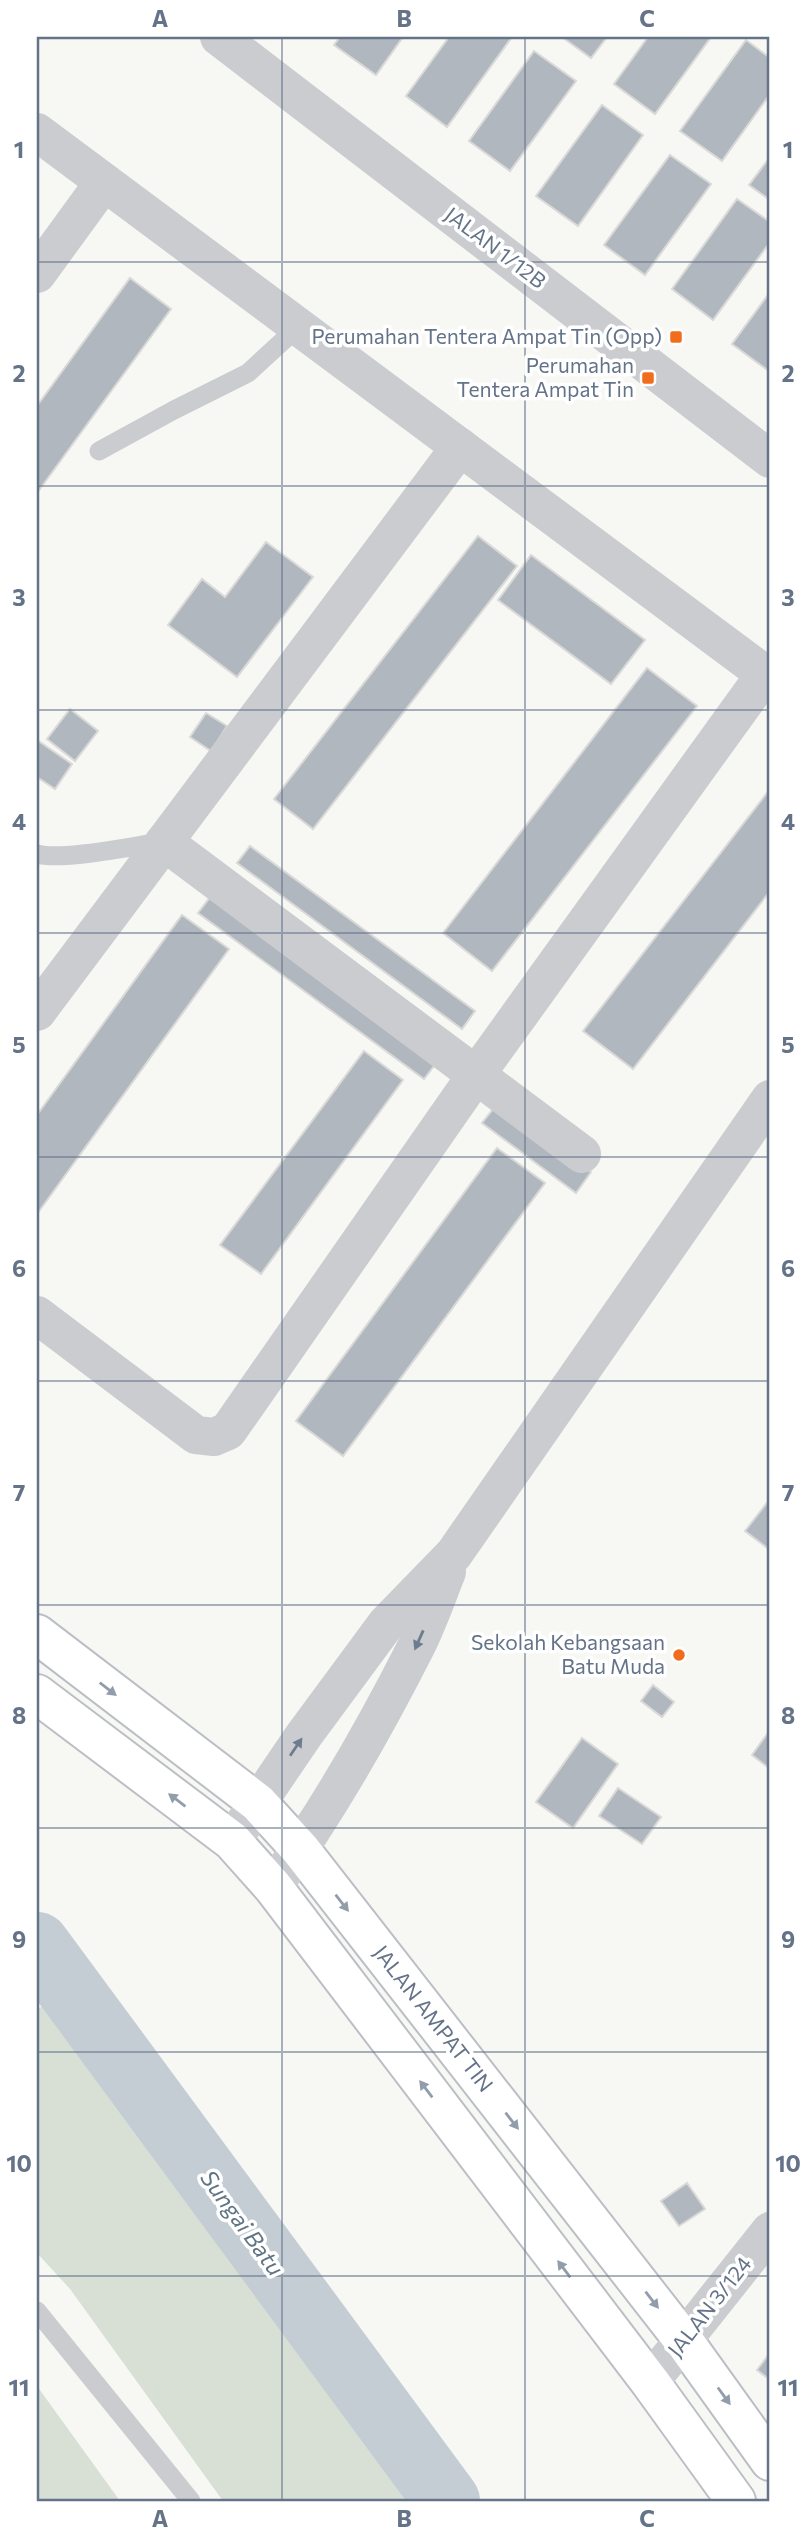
<svg xmlns="http://www.w3.org/2000/svg" width="807" height="2538" font-family="Commissioner,sans-serif">
	<rect width="100%" height="100%" fill="#f7f8f4"/>
	<g fill="#d8e0d5">
		<path d="M49,1998L416,2501H223L70,2289L37,2253V2011Z"/>
		<path d="M37,2386L120,2501H37Z"/>
	</g>
	<g fill="none" stroke-linecap="round" stroke-linejoin="round">
		<path stroke="#c5cdd4" stroke-width="66" d="M37,1945L447,2501"/>
	</g>
	<g fill="#b1b7bf" stroke="#d9d9d7" stroke-width="2">
		<path d="M340,37H403L376,75L334,45Z"/>
		<path d="M449,37H512L447,127L406,96Z"/>
		<path d="M562,37H607L591,58Z"/>
		<path d="M648,37H711L655,114L614,84Z"/>
		<path d="M746,40L770,58V94L722,161L680,131Z"/>
		<path d="M534,51L576,81L510,171L469,141Z"/>
		<path d="M602,105L643,135L578,226L536,196Z"/>
		<path d="M670,155L711,184L645,275L604,245Z"/>
		<path d="M770,157V200L749,185Z"/>
		<path d="M737,199L770,222V242L713,320L672,289Z"/>
		<path d="M130,278L171,309L37,493V406Z"/>
		<path d="M770,292V372L732,344Z"/>
		<path d="M478,536L517,566L313,829L274,799Z"/>
		<path d="M266,542L313,577L237,677L168,625L202,579L225,597Z"/>
		<path d="M531,555L645,640L611,684L498,600Z"/>
		<path d="M647,668L697,706L492,971L443,933Z"/>
		<path d="M70,709L98,731L75,761L47,739Z"/>
		<path d="M206,713L227,726L211,751L190,737Z"/>
		<path d="M37,740L72,764L55,789L37,777Z"/>
		<path d="M770,789V891L633,1069L583,1031Z"/>
		<path d="M250,846L475,1011L462,1029L237,863Z"/>
		<path d="M211,896L437,1062L424,1079L198,913Z"/>
		<path d="M182,915L229,949L37,1214V1115Z"/>
		<path d="M364,1051L403,1080L261,1274L220,1245Z"/>
		<path d="M498,1103L591,1172L576,1193L482,1123Z"/>
		<path d="M497,1148L545,1183L343,1456L296,1421Z"/>
		<path d="M770,1499V1550L745,1531Z"/>
		<path d="M653,1685L674,1702L662,1717L641,1701Z"/>
		<path d="M770,1730V1769L752,1755Z"/>
		<path d="M582,1738L618,1764L573,1828L536,1802Z"/>
		<path d="M618,1788L661,1817L642,1844L599,1816Z"/>
		<path d="M687,2183L705,2209L679,2226L661,2201Z"/>
		<path d="M770,2353V2380L757,2370Z"/>
	</g>
	<g fill="none" stroke-linecap="round" stroke-linejoin="round">
		<defs>
			<g id="secondary">
				<path d="M37,1634L258,1803L300,1849L684,2341L770,2461"/>
				<path d="M37,1694L232,1841L273,1887L650,2382L736,2501"/>
			</g>
		</defs>
		<use href="#secondary" stroke="#bbbfc5" stroke-width="42"/>
		<g stroke="#caccd0" stroke-width="19">
			<path d="M99,451L174,410L248,373L298,327"/>
			<path d="M37,854C63,861 132,846 163,842"/>
			<path d="M37,2311L191,2501"/>
		</g>
		<g stroke="#caccd0" stroke-width="38">
			<path d="M219,37L770,459"/>
			<path d="M37,132L770,678"/>
			<path d="M37,274L104,182"/>
			<path d="M164,842L582,1154"/>
			<path d="M37,1012L460,447"/>
			<path d="M37,1315L196,1435L214,1437L228,1431L476,1075L765,674"/>
			<path d="M232,1841L304,1735L386,1624L454,1554L770,1099"/>
			<path d="M273,1887C327,1812 374,1730 416,1647C428,1623 437,1597 447,1572"/>
			<path d="M650,2382L770,2231"/>
		</g>
		<use href="#secondary" stroke="#fff" stroke-width="38"/>
	</g>
	<defs><path id="oneway-solid" d="M-6-.8H1V-3.2L6.5 0L1 3.2V.8H-6Z" transform="scale(1.75)"/></defs>
	<g fill="#6e7c8f">
		<use href="#oneway-solid" transform="translate(419 1640) rotate(114)"/>
		<use href="#oneway-solid" transform="translate(296 1747) rotate(-56)"/>
	</g>
	<g fill="#929dac">
		<use href="#oneway-solid" transform="translate(108 1689) rotate(38)"/>
		<use href="#oneway-solid" transform="translate(177 1800) rotate(-143)"/>
		<use href="#oneway-solid" transform="translate(342 1903) rotate(52)"/>
		<use href="#oneway-solid" transform="translate(426 2089) rotate(-127)"/>
		<use href="#oneway-solid" transform="translate(512 2121) rotate(52)"/>
		<use href="#oneway-solid" transform="translate(564 2269) rotate(-127)"/>
		<use href="#oneway-solid" transform="translate(652 2300) rotate(52)"/>
		<use href="#oneway-solid" transform="translate(724 2396) rotate(54)"/>
	</g>
	<path fill="none" stroke="#647388" stroke-width="2" stroke-opacity="0.55" d="M282,37V2501M525,37V2501M37,262H770M37,486H770M37,710H770M37,933H770M37,1157H770M37,1381H770M37,1605H770M37,1828H770M37,2052H770M37,2276H770"/>
	<g fill="#f16d1b" stroke="#fff" stroke-width="2.5">
		<rect x="669" y="330" width="14" height="14" rx="3.5"/>
		<rect x="641" y="371" width="14" height="14" rx="3.5"/>
		<circle cx="679" cy="1655" r="7"/>
	</g>
	<g text-anchor="middle" stroke-width="7" stroke-linejoin="round" paint-order="stroke">
		<g font-size="21" fill="#647388" stroke="#fff">
			<text transform="translate(495 248) rotate(37)" y="7">JALAN 1/12B</text>
			<text transform="translate(433 2019) rotate(52)" y="7">JALAN AMPAT TIN</text>
			<text transform="translate(710 2307) rotate(-52)" y="7">JALAN 3/124</text>
		</g>
		<g font-size="21" fill="#647388" stroke="#fff" text-anchor="end">
			<text x="662" y="344">Perumahan Tentera Ampat Tin (Opp)</text>
			<text x="634" y="373">Perumahan<tspan x="634" dy="24">Tentera Ampat Tin</tspan></text>
			<text x="665" y="1650">Sekolah Kebangsaan<tspan x="665" dy="24">Batu Muda</tspan></text>
		</g>
		<g font-size="23" font-style="italic" fill="#607584" stroke="#fff">
			<text transform="translate(242 2223) rotate(54)" y="8">Sungai Batu</text>
		</g>
	</g>
	<rect width="807" height="2538" fill="none" stroke="#ffffff" stroke-width="77"/>
	<rect x="38" y="38" width="730" height="2462" fill="none" stroke="#647388" stroke-width="2.5"/>
	<g font-size="23" text-anchor="middle" font-weight="bold" fill="#647388">
		<text x="160" y="27">A</text>
		<text x="404" y="27">B</text>
		<text x="647" y="27">C</text>
		<text x="19" y="158">1</text>
		<text x="788" y="158">1</text>
		<text x="19" y="382">2</text>
		<text x="788" y="382">2</text>
		<text x="19" y="606">3</text>
		<text x="788" y="606">3</text>
		<text x="19" y="830">4</text>
		<text x="788" y="830">4</text>
		<text x="19" y="1053">5</text>
		<text x="788" y="1053">5</text>
		<text x="19" y="1277">6</text>
		<text x="788" y="1277">6</text>
		<text x="19" y="1501">7</text>
		<text x="788" y="1501">7</text>
		<text x="19" y="1724">8</text>
		<text x="788" y="1724">8</text>
		<text x="19" y="1948">9</text>
		<text x="788" y="1948">9</text>
		<text x="19" y="2172">10</text>
		<text x="788" y="2172">10</text>
		<text x="19" y="2396">11</text>
		<text x="788" y="2396">11</text>
		<text x="160" y="2527">A</text>
		<text x="404" y="2527">B</text>
		<text x="647" y="2527">C</text>
	</g>
</svg>
